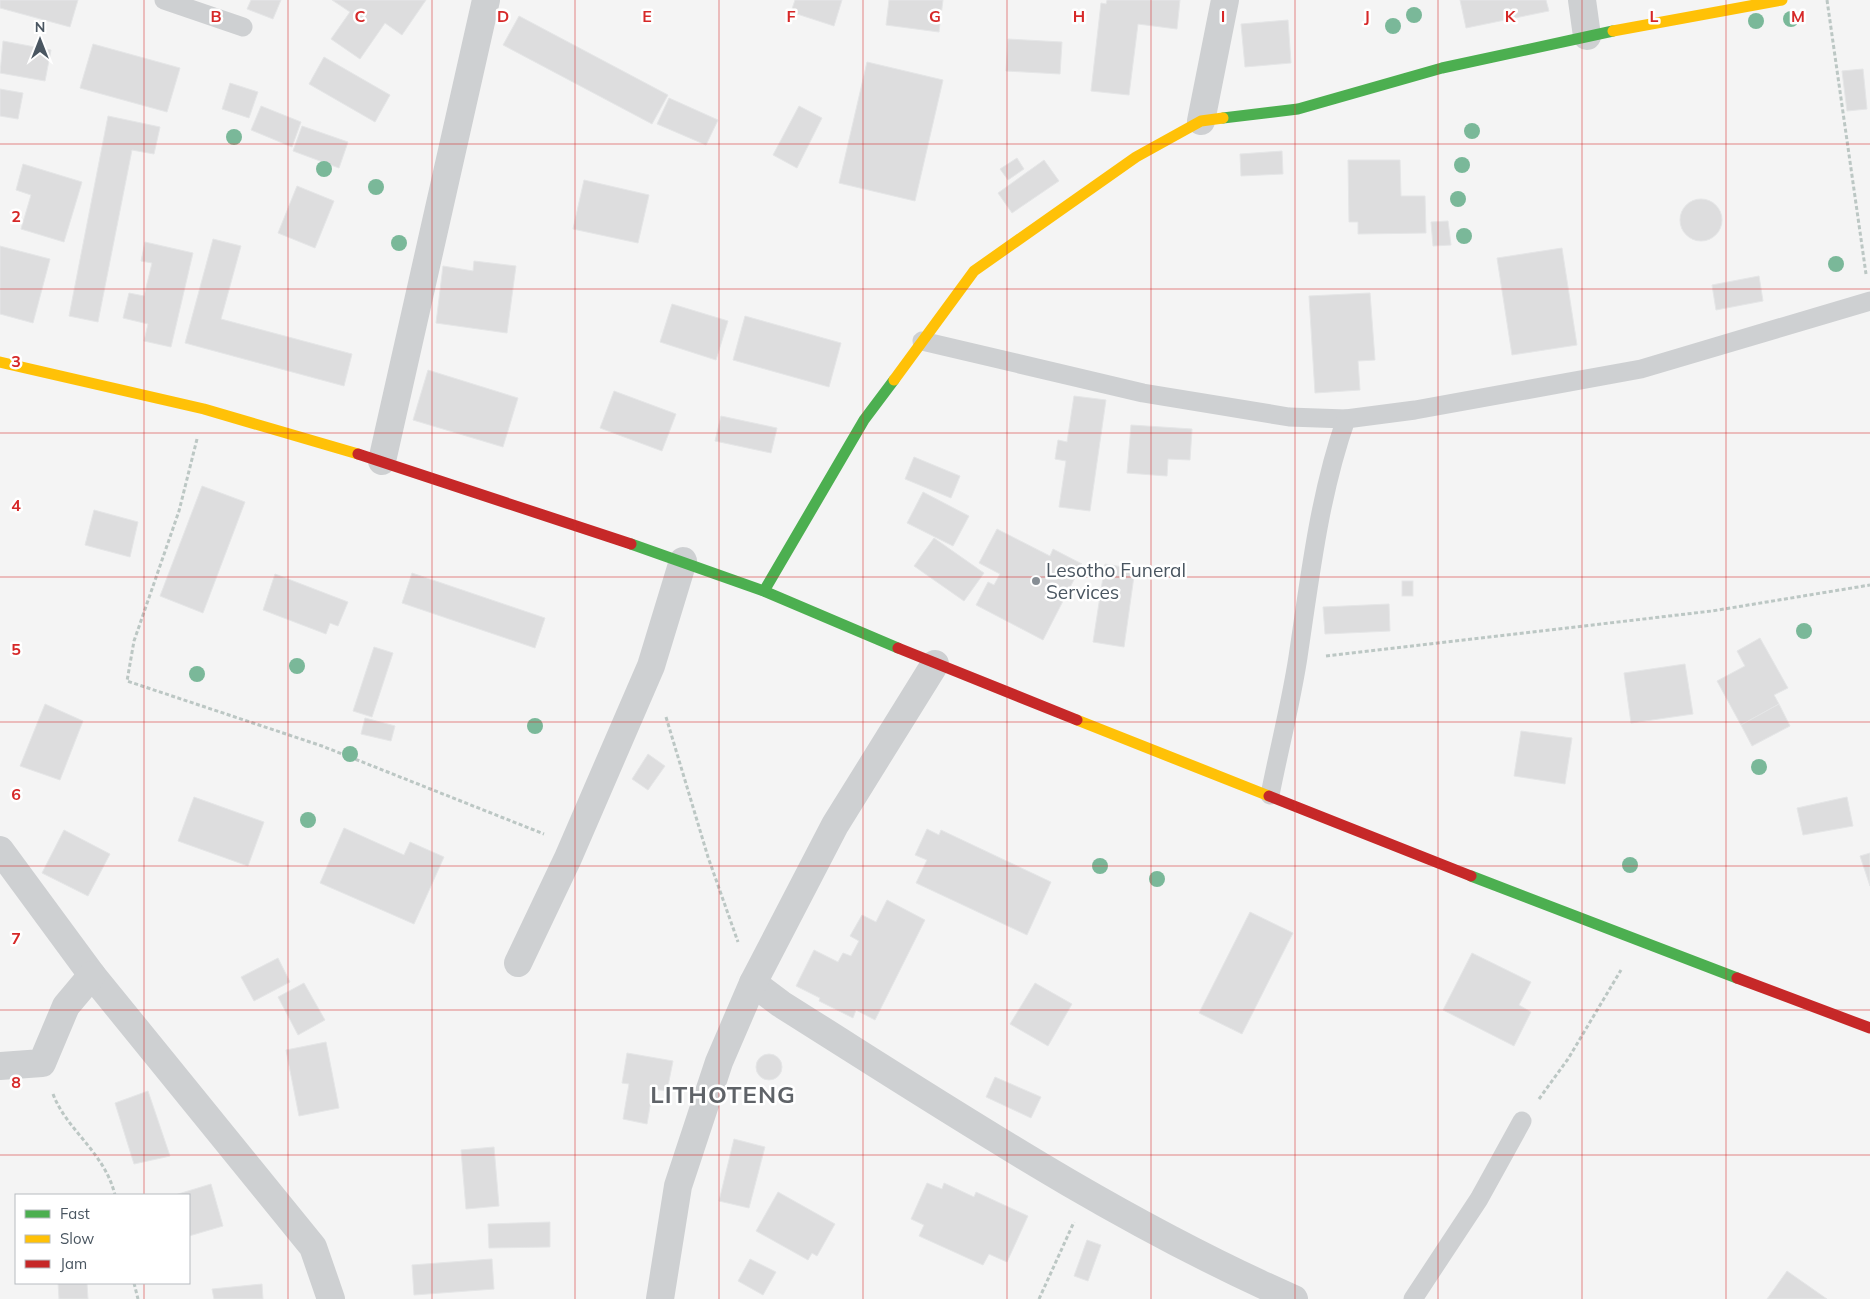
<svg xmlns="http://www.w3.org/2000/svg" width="1870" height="1299" font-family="Mulish,sans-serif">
	<rect width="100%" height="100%" fill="#f4f4f4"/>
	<g fill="#ddddde" stroke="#e5e6e7">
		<path d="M0,0H78L70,27L0,8Z"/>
		<path d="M251,0H281L273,19L247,9Z"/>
		<path d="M332,0H426L402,35L385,23L360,59L331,39L350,12Z"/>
		<path d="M795,0H842L834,26L791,12Z"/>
		<path d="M889,0H943L939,32L886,25Z"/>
		<path d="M1107,0H1180L1177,29L1138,24L1129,95L1091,91L1101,3L1106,4Z"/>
		<path d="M1460,0H1546L1549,11L1466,28Z"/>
		<path d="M519,16L668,95L652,124L503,45Z"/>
		<path d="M1288,20L1291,63L1245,67L1241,24Z"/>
		<path d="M1008,39L1062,42L1060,74L1006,71Z"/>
		<path d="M3,41L51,50L45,81L0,73Z"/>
		<path d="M93,44L180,68L167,112L80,88Z"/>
		<path d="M324,57L390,95L375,122L309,84Z"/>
		<path d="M867,62L943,80L915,201L839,183Z"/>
		<path d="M1863,69L1867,109L1847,111L1842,71Z"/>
		<path d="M230,83L258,92L249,118L222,109Z"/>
		<path d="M0,89L23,93L18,119L0,116Z"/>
		<path d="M669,98L718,120L706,145L657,124Z"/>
		<path d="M261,106L301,122L292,147L251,130Z"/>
		<path d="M799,106L822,118L797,168L773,155Z"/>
		<path d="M108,116L160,127L154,154L132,150L98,322L69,316Z"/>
		<path d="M302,126L348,142L339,168L293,151Z"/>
		<path d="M1282,151L1283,174L1241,176L1240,154Z"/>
		<path d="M1017,158L1024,169L1008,180L1000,169Z"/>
		<path d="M1044,160L1059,181L1012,213L998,193Z"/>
		<path d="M1348,160H1400L1401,196H1425L1426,233L1358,234V222H1349Z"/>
		<path d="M23,164L82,182L64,242L21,229L31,195L16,190Z"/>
		<path d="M584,180L649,195L638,243L573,229Z"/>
		<path d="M297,186L334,201L315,248L278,233Z"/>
		<circle cx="1701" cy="220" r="21"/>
		<path d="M1448,221L1451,245L1433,246L1431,222Z"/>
		<path d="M213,239L241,246L221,319L352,354L344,386L185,343Z"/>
		<path d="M145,242L193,253L171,347L144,341L148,324L123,318L129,293L144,296L152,263L141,261Z"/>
		<path d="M0,246L50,259L33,323L0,314Z"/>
		<path d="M1562,248L1577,345L1512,355L1497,258Z"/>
		<path d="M474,261L516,266L507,333L436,323L443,266L473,271Z"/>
		<path d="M1759,276L1763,301L1716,310L1712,285Z"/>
		<path d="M1370,293L1375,360L1358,361L1360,390L1315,393L1309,296Z"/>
		<path d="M672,304L728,321L716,360L660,342Z"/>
		<path d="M745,316L841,343L829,387L733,360Z"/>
		<path d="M428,370L518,398L503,447L413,420Z"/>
		<path d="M614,391L676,414L662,451L600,428Z"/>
		<path d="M1074,396L1106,400L1090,511L1059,507L1066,461L1055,459L1058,440L1067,442Z"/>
		<path d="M721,416L777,428L771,453L715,441Z"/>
		<path d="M1131,425L1192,429L1190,460L1168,459L1167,476L1127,473Z"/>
		<path d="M914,457L960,476L951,498L905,479Z"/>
		<path d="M202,486L245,502L203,613L160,596Z"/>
		<path d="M923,492L969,516L953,546L907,523Z"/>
		<path d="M94,510L138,522L130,557L85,545Z"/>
		<path d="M997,529L1050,556L1053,549L1082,564L1043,640L976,605L988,582L994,585L1000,574L979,563Z"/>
		<path d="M934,538L984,573L964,601L914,566Z"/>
		<path d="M1105,564L1135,569L1124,647L1093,642Z"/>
		<path d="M412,573L545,618L535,648L402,603Z"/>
		<path d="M275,574L348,602L338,626L330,623L326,634L263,610Z"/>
		<rect x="1402" y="581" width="11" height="15"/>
		<path d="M1389,604L1390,631L1325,634L1323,607Z"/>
		<path d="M1760,638L1788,688L1774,695L1779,704L1741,725L1717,681L1745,666L1737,651Z"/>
		<path d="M374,647L393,653L372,717L353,711Z"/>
		<path d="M1685,664L1693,714L1631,723L1624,673Z"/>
		<path d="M45,704L83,721L60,780L20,766Z"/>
		<path d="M1779,704L1790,726L1752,746L1741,725Z"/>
		<path d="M365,718L395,726L391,741L361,734Z"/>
		<path d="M1521,731L1572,738L1565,784L1514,776Z"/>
		<path d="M648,754L665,766L648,790L632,779Z"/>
		<path d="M194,797L264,822L248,866L178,841Z"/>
		<path d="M1847,797L1853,826L1803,835L1797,808Z"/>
		<path d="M344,828L404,855L410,842L444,857L414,924L320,883Z"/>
		<path d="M927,829L939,835L941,830L1051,882L1027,935L916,883L927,860L915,855Z"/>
		<path d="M64,830L110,854L88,896L42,873Z"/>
		<path d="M1870,853V886L1860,856Z"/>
		<path d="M887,900L925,920L875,1020L856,1010L853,1018L819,1001L820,998L796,986L814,950L838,962L843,953L851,956L859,941L850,936L862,915L876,922Z"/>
		<path d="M1250,912L1293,933L1242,1034L1199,1013Z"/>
		<path d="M1472,953L1531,982L1519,1005L1531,1012L1514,1046L1443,1010Z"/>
		<path d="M278,958L290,982L254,1001L241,977Z"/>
		<path d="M304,983L325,1020L298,1035L278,997Z"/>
		<path d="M1035,983L1072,1004L1048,1046L1010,1024Z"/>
		<path d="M326,1042L339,1108L299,1116L286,1050Z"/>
		<path d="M627,1053L673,1061L667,1091L653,1089L647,1124L623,1119L629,1084L622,1083Z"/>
		<circle cx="769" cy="1067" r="13"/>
		<path d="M995,1077L1041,1097L1031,1118L986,1097Z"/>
		<path d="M148,1091L170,1156L134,1164L115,1103Z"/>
		<path d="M734,1139L765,1147L749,1208L719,1201Z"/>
		<path d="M494,1147L499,1206L466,1209L461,1150Z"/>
		<path d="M927,1183L942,1189L944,1183L974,1197L976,1192L1028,1216L1007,1262L989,1254L983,1265L919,1236L924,1225L911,1219Z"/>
		<path d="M211,1184L223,1226L189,1236V1195H175Z"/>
		<path d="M778,1192L835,1224L817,1256L812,1253L808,1260L756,1231Z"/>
		<path d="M550,1222V1247L489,1248L488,1224Z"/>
		<path d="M1087,1240L1101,1245L1088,1281L1074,1276Z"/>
		<path d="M492,1259L494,1289L414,1295L412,1265Z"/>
		<path d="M750,1259L776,1272L763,1295L738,1281Z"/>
		<path d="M1787,1271L1827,1299H1767Z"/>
		<path d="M58,1283H87L88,1299H59Z"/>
		<path d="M262,1284L263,1299H214L212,1289Z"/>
	</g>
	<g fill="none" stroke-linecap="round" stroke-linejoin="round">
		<g stroke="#bcc7c4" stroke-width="3" stroke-dasharray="4 2.5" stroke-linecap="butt">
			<path d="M1827,0L1866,274"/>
			<path d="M197,439L179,511L134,641L127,681L322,746L544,834"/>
			<path d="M1326,656L1712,611L1870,585"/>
			<path d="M666,717L708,857L738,942"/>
			<path d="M53,1094C67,1131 104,1151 115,1195"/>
			<path d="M1539,1099L1568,1059L1621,970"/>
			<path d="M134,1283L138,1299"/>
			<path d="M1039,1299L1074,1222"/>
		</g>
		<g stroke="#ced0d2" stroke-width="19">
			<path d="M164,0L243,27"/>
			<path d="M922,341L1143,393L1289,417L1346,419"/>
			<path d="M1270,795C1279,749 1291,703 1298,657C1310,577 1319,496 1346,419L1415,410L1641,369L1870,301"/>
			<path d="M1413,1299L1479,1199L1522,1121"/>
		</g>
		<g stroke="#ced0d2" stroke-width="28">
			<path d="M1582,0L1587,36"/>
			<path d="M1201,121L1225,0"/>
			<path d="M382,461L486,0"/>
			<path d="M0,850L92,975L313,1247L331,1299"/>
			<path d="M518,963L568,858L651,666L683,561"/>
			<path d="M753,983L781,1004C948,1109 1114,1220 1294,1299"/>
			<path d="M0,1066L42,1063L66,1006L92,975"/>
			<path d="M660,1299L678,1186L719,1062L753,983L835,825L935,664"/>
		</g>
		<g stroke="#4caf50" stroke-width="11">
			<path d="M1223,118L1298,109L1442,68L1613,31"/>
			<path d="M631,544L764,591L898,648"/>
			<path d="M764,591L864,420L894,380"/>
			<path d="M1471,876L1737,978"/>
		</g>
		<g stroke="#ffc107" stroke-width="11">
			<path d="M1613,31L1782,0"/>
			<path d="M0,362L204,409L358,454"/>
			<path d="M894,380L974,271L1136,157L1201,121L1223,118"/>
			<path d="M1077,720L1269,796"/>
		</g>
		<g stroke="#c62828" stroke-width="11">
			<path d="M358,454L631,544"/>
			<path d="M898,648L1077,720"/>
			<path d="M1269,796L1471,876"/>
			<path d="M1737,978L1870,1028"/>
		</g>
	</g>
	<g fill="#7ab899">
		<circle cx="1414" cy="15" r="8"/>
		<circle cx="1791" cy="19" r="8"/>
		<circle cx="1756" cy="21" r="8"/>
		<circle cx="1393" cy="26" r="8"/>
		<circle cx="1472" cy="131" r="8"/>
		<circle cx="234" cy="137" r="8"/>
		<circle cx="1462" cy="165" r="8"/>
		<circle cx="324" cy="169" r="8"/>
		<circle cx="376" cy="187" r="8"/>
		<circle cx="1458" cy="199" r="8"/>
		<circle cx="1464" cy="236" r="8"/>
		<circle cx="399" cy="243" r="8"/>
		<circle cx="1836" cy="264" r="8"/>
		<circle cx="1804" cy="631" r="8"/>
		<circle cx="297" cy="666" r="8"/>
		<circle cx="197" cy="674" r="8"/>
		<circle cx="535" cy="726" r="8"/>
		<circle cx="350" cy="754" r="8"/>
		<circle cx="1759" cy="767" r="8"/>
		<circle cx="308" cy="820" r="8"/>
		<circle cx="1630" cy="865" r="8"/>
		<circle cx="1100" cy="866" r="8"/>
		<circle cx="1157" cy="879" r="8"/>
	</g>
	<path fill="none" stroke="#d62828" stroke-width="1" stroke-opacity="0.55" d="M144,0V1195M288,0V1299M432,0V1299M575,0V1299M719,0V1299M863,0V1299M1007,0V1299M1151,0V1299M1295,0V1299M1438,0V1299M1582,0V1299M1726,0V1299M0,144H1870M0,289H1870M0,433H1870M0,577H1870M0,722H1870M0,866H1870M0,1010H1870M0,1155H1870M144,1283V1299"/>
	<circle fill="#868d94" stroke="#fff" stroke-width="2" cx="1036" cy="581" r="5"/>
	<g text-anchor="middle" stroke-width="5" stroke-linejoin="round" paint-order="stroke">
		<g font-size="19" fill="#4a5661" stroke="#fff" text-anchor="start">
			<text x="1046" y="577">Lesotho Funeral<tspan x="1046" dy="22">Services</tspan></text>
		</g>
		<g font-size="24" font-weight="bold" letter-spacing="1" fill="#5f6368" stroke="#fff">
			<text x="723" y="1103">LITHOTENG</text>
		</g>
	</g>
	<g font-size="16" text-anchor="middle" font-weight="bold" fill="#d62828" stroke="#fff" stroke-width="5" stroke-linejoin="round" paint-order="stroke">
		<text x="216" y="22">B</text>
		<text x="360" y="22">C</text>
		<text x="503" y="22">D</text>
		<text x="647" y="22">E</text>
		<text x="791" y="22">F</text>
		<text x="935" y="22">G</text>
		<text x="1079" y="22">H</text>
		<text x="1223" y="22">I</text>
		<text x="1367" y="22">J</text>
		<text x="1510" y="22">K</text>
		<text x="1654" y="22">L</text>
		<text x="1798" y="22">M</text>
		<text x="16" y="222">2</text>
		<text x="16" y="367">3</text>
		<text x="16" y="511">4</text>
		<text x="16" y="655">5</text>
		<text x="16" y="800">6</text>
		<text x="16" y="944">7</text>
		<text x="16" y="1088">8</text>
	</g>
	<rect x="15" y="1194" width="175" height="90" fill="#ffffff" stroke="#b7bbc0"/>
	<rect x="25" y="1210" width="25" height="8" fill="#4caf50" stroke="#b7bbc0"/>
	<text x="60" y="1219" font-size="15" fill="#4a5661">Fast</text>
	<rect x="25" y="1235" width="25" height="8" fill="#ffc107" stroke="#b7bbc0"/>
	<text x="60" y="1244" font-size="15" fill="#4a5661">Slow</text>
	<rect x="25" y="1260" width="25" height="8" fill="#c62828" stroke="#b7bbc0"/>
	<text x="60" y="1269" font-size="15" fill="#4a5661">Jam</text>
	<g transform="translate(40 40)" stroke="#ffffff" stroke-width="4" paint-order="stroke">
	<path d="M0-4L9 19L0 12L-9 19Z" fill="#4a5661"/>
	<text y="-8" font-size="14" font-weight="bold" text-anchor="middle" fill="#4a5661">N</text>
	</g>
</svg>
